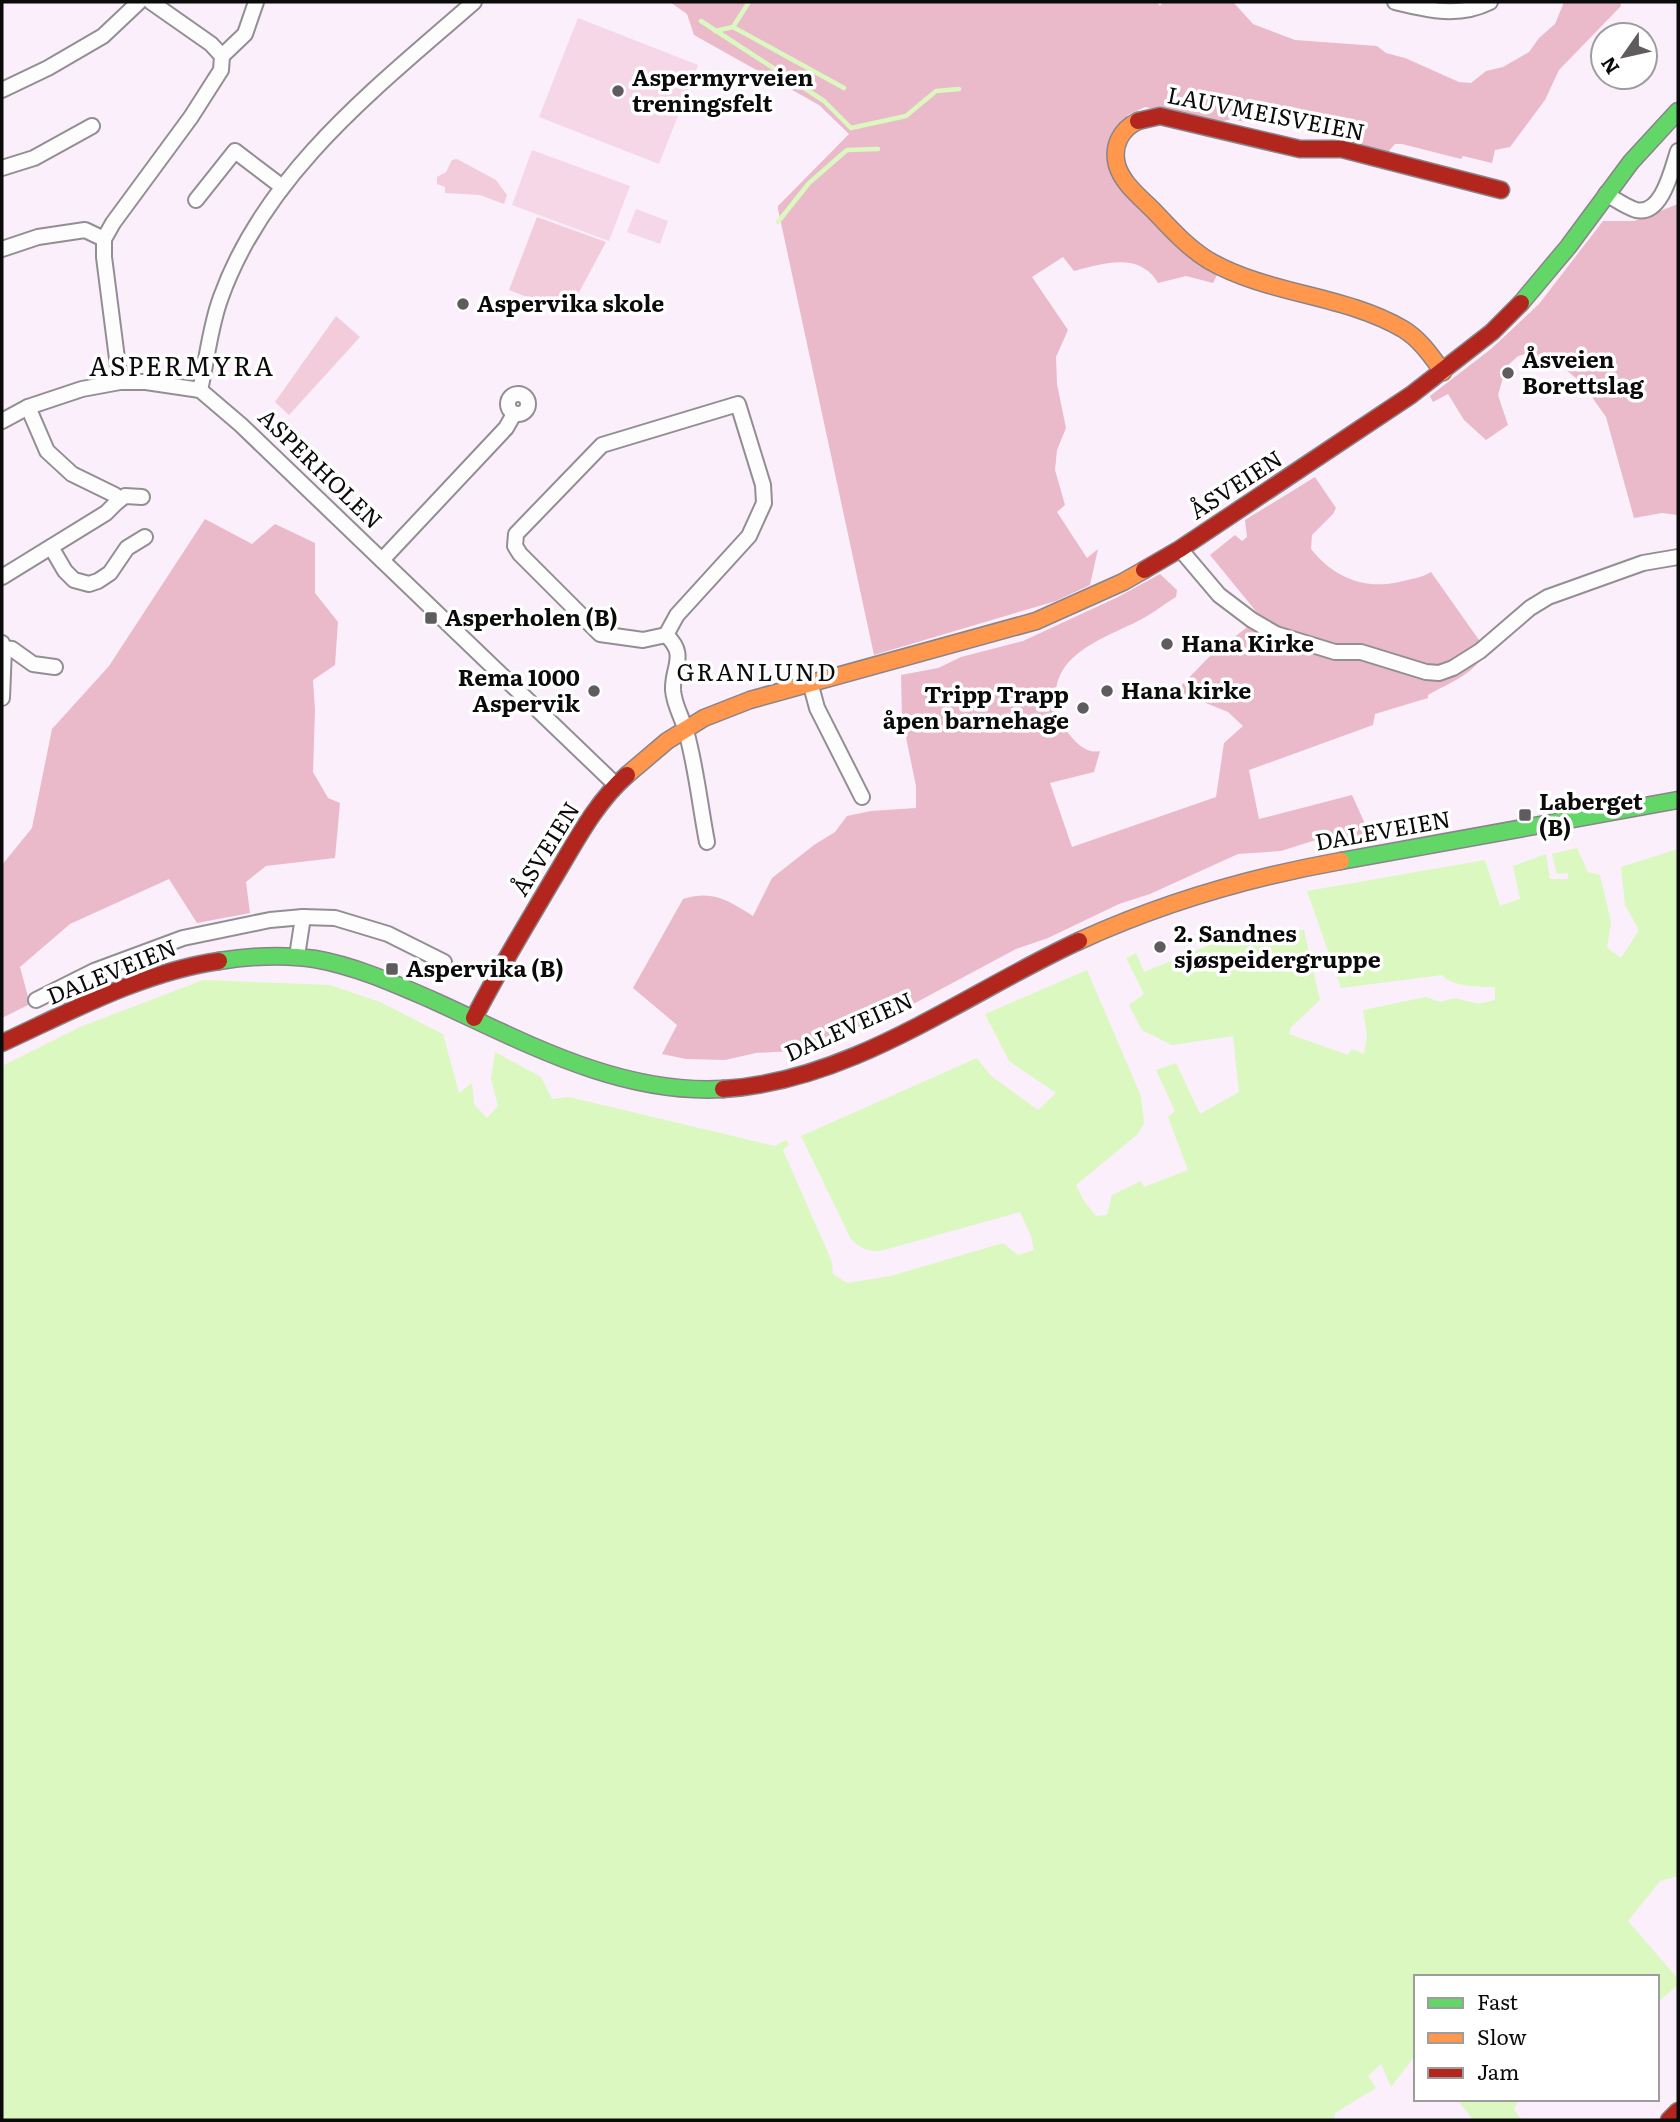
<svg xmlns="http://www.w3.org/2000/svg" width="1680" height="2122" font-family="Literata,serif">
	<rect width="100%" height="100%" fill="#faeffa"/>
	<g fill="#f3ccdc">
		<path d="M457,159L496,180L507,195L504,204L480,195L445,193V187L437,184V177L446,172L452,160Z"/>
		<path d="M537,217L606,242L568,313L509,290Z"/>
		<path d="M336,316L360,337L289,415L275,402Z"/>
	</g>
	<g fill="#ebbaca">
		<path d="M670,2H1157L1160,6L1163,2H1233L1253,24L1295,40L1377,46L1386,53L1405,58L1459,82L1471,83L1486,71L1503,67L1529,52L1539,38L1555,24L1564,2H1620L1621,6L1559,70L1545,100L1510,147L1495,150L1492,163L1463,156L1461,159L1402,144H1395L1387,153L1346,142L1329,126L1251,105L1245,122L1231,119L1217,123L1145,107L1128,115L1108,150L1218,273L1213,283L1186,276L1158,283C1139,251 1103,264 1074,271L1063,257L1032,277L1068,330L1056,357L1057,384L1066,428L1057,450L1055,470L1065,505L1057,512L1087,558L1098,549L1090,585L1056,601L874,655L778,209V206L849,134L819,105L694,35L687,14Z"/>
		<path d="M1678,204V515L1662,513L1634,518L1606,417L1582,383L1544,352L1538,360L1526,354L1518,356L1506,367L1498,395L1508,425L1486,440L1464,420L1448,394L1433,402L1430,396L1491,349L1539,304L1603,221H1634Z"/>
		<path d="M1315,477L1336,508L1333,514L1312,535L1311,549C1333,577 1364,590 1399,582C1411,579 1421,578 1431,572L1486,650C1477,673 1449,683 1428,695V698L1375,714L1373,725L1249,770L1259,819L1352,795L1371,837L1348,843L1319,839L1281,851L1238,854L1150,894L1119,904L1048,938L1016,949L902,1010L872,1021L837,1037L791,1051L756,1053L725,1060L686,1059L662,1054L677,1025L633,988L683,899C713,890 727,900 753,916L772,878L814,845L835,832L847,816L871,811L916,808V786L902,718L901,675L938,668L961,657L1023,641L1118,597L1160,574L1177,590L1176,597C1164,604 1152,614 1140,620C1105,638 1048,655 1057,705C1059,718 1061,724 1069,734C1077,744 1087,754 1100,751L1094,772L1050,783L1072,847L1216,797L1224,743L1243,726L1228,712L1176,691L1209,657L1255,621L1259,615L1210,555L1235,535L1242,541L1247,537L1245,520Z"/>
		<path d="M205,519L252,544L275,524L315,543V593L338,622L335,665L313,680L315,710L313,772L328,798L340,803L335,858L266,866L246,882L250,913L197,923L169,879L70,924L20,967L30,1004L2,1018V865L32,828L52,729L109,666Z"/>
	</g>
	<g fill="#f6d7e8">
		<path d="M578,18L698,65L659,164L539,117Z"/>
		<path d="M532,150L630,186L609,241L512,205Z"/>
		<path d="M636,209L668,221L660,244L627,232Z"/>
	</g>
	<g fill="#dbf8c1">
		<path d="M1577,848L1588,872L1600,875L1611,922L1607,948L1621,958L1639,930L1625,905L1621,867L1678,849V1876L1660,1881L1628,1921L1678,1979V1985L1657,2003V1977H1416V2058L1414,2057L1391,2087L1381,2064L1368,2076L1376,2088L1335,2113L1334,2120H2V1066L80,1027L203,980L330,985L380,1002L443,1034L459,1093L472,1083L474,1104L487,1118L498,1106L491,1079L495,1052L541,1077L552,1099L569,1097L775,1146L786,1140L789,1145L783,1150L832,1262L833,1274L847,1283L891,1276L1003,1243L1018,1255L1034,1250L1031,1236L1020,1212L884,1250C870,1253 861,1249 851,1239L801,1136L977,1058L990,1075L1038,1110L1056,1093L1009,1061L985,1014L1087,970L1141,1096L1144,1123L1138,1134L1076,1185L1084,1201L1096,1216L1107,1215L1112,1195L1141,1181L1144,1187L1188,1170L1168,1117L1175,1111L1156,1070L1176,1063L1200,1114L1239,1092L1233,1036L1172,1045L1142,1030L1129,1005L1144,994L1126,958L1136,953L1144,972L1222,940L1304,930L1320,1000L1291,1027L1289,1034L1348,1055L1352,1049L1364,1054L1367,1036L1363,1010L1426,997L1440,1002L1455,998L1478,1004L1495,1000V987C1480,987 1452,987 1442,975L1341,988L1307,891L1485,860L1500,906L1520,899L1513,866L1546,854L1550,879H1568V873L1557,874L1552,854Z"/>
		<path d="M1457,2099H1518L1514,2110L1522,2120H1473Z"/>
	</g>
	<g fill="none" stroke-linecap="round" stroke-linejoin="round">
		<g stroke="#dbf8c1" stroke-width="4.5">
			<path d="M701,21L824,101L851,128L906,116L936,91L959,89"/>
			<path d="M733,27L844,88"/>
			<path d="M715,31L733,27L749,2"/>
			<path d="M778,222L809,183L847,150L878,149"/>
		</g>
		<defs>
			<g id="street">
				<path d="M1395,2C1428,10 1458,18 1490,2"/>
				<path d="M222,56L245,34L256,2"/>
				<path d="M2,90L48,68L103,36L139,2"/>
				<path d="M2,168L34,158L92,126"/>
				<path d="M1606,194C1615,199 1626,207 1636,210C1662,216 1672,169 1678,151"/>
				<path d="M196,200L235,151L281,186"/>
				<path d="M2,249L38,237L85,230L104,239"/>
				<path d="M120,382L104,257V239L113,223L191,117L221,70L222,56L211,44L151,2"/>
				<path d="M200,390C207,360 210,326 221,297C266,172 377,87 474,2"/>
				<circle cx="518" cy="404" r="10"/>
				<path d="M738,404L763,485L764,503L749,536L677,615L666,635L643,640L600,634L520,554L515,546L516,534L602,445Z"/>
				<path d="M2,421L28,407L82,389L120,382H146L200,390L241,425L616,785"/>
				<path d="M117,502L125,496L142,497"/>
				<path d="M51,547L65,571L74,580L89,584L98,581L110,573L127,548L145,537"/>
				<path d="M1180,549L1219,595L1252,620L1276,634L1335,652H1361L1426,672L1439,673L1453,668L1480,651L1530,608L1548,597L1643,563L1678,557"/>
				<path d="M382,560L506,428L514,414"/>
				<path d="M2,577L106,513L117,502L115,495L72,474L47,451L28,407"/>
				<path d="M666,635C688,655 672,667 673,690C674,705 682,717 686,731C696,766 700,806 707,842"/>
				<path d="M2,643L4,648L12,649L33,664L55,667"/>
				<path d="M810,682L817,708L862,797"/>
				<path d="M2,698L4,648"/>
				<path d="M297,956L303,917"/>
				<path d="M36,1000L94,971L183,938L270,920L303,917L335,918L388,934L444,962"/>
			</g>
			<g id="fast">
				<path d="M1521,303L1568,247L1631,162L1678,111"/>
				<path d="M1341,861L1678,800"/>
				<path d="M219,961C251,956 283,954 315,959C355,966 393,983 430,999C523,1041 618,1095 723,1089"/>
			</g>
			<g id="slow">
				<path d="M1138,121C1121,129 1112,146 1117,165C1122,183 1140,197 1153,210C1170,228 1187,247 1208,260C1268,295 1343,294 1403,329C1420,339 1432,357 1443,372"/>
				<path d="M627,775L667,741L704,718L750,700L1036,621L1123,582L1144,570"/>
				<path d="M1079,941C1162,903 1251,877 1341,861"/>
			</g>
			<g id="jam">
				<path d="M1138,121L1160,116L1300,149H1342L1501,190"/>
				<path d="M1144,570L1180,549L1411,395L1492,332L1521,303"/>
				<path d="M474,1018C498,971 525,927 552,881C574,845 594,804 627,775"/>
				<path d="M2,1043C71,1011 143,972 219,961"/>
				<path d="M723,1089C853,1081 964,994 1079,941"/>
				<path d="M1669,2120L1678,2111"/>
			</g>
		</defs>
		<use href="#street" stroke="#938e93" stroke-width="18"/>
		<use href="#fast" stroke="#898489" stroke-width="19"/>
		<use href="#slow" stroke="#898489" stroke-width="19"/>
		<use href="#jam" stroke="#898489" stroke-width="19"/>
		<use href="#street" stroke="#fefdfe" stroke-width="14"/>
		<use href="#fast" stroke="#63d668" stroke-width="16"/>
		<use href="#slow" stroke="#ff974d" stroke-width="16"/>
		<use href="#jam" stroke="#b3261e" stroke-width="16"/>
	</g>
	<g fill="#5f5b5f" stroke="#fff" stroke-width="2.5">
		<circle cx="618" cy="91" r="7"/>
		<circle cx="463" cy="304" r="7"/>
		<circle cx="1508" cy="373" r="7"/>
		<rect x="424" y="611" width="14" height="14" rx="3.5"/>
		<circle cx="1167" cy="644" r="7"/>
		<circle cx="594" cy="691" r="7"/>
		<circle cx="1107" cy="691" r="7"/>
		<circle cx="1083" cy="708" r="7"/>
		<rect x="1518" y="808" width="14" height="14" rx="3.5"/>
		<circle cx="1160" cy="947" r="7"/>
		<rect x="385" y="962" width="14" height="14" rx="3.5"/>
	</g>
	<g text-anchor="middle" stroke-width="7" stroke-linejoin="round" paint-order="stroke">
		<g font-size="23" font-weight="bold" fill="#0b0b0b" stroke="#fff" text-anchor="start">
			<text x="632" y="86">Aspermyrveien<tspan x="632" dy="26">treningsfelt</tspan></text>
			<text x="477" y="312">Aspervika skole</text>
			<text x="1522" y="368">Åsveien<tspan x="1522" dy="26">Borettslag</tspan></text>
			<text x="445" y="626">Asperholen (B)</text>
			<text x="1181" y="652">Hana Kirke</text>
			<text x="580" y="686" text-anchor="end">Rema 1000<tspan x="580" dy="26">Aspervik</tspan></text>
			<text x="1121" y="699">Hana kirke</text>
			<text x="1069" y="703" text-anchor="end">Tripp Trapp<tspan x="1069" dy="26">åpen barnehage</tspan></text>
			<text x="1539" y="810">Laberget<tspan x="1539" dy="26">(B)</tspan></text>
			<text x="1174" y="942">2. Sandnes<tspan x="1174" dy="26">sjøspeidergruppe</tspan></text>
			<text x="406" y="977">Aspervika (B)</text>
		</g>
		<g font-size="23" fill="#0b0b0b" stroke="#fff">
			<text transform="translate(1266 114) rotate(11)" y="8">LAUVMEISVEIEN</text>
			<text transform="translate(320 469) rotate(44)" y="8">ASPERHOLEN</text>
			<text transform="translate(1236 485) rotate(-33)" y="8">ÅSVEIEN</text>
			<text transform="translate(1383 831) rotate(-10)" y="8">DALEVEIEN</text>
			<text transform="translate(546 849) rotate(-58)" y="8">ÅSVEIEN</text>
			<text transform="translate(112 972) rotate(-22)" y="8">DALEVEIEN</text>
			<text transform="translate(849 1027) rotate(-24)" y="8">DALEVEIEN</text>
		</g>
		<g font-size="24" letter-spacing="2" fill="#0b0b0b" stroke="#fff">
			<text x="757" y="681">GRANLUND</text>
		</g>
		<g font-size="26" letter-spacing="2" fill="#0b0b0b" stroke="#fff">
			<text x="182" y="376">ASPERMYRA</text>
		</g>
	</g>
	<rect width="1680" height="2122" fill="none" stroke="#0b0b0b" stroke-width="7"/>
	<rect x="1414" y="1975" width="245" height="126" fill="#ffffff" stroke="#9d9d9d" stroke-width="2"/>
	<rect x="1428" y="1998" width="35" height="10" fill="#63d668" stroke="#9d9d9d" stroke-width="2"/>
	<text x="1477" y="2010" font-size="21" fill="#0b0b0b">Fast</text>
	<rect x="1428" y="2033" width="35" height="10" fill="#ff974d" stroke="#9d9d9d" stroke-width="2"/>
	<text x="1477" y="2045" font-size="21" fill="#0b0b0b">Slow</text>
	<rect x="1428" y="2068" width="35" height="10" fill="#b3261e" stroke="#9d9d9d" stroke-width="2"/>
	<text x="1477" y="2080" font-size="21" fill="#0b0b0b">Jam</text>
	<g transform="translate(1624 56) rotate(236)"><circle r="33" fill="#ffffff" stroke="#9d9d9d" stroke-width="2"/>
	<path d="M0-5L12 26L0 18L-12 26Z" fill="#5f5b5f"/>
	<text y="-10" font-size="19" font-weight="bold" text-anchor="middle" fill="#0b0b0b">N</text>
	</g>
</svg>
